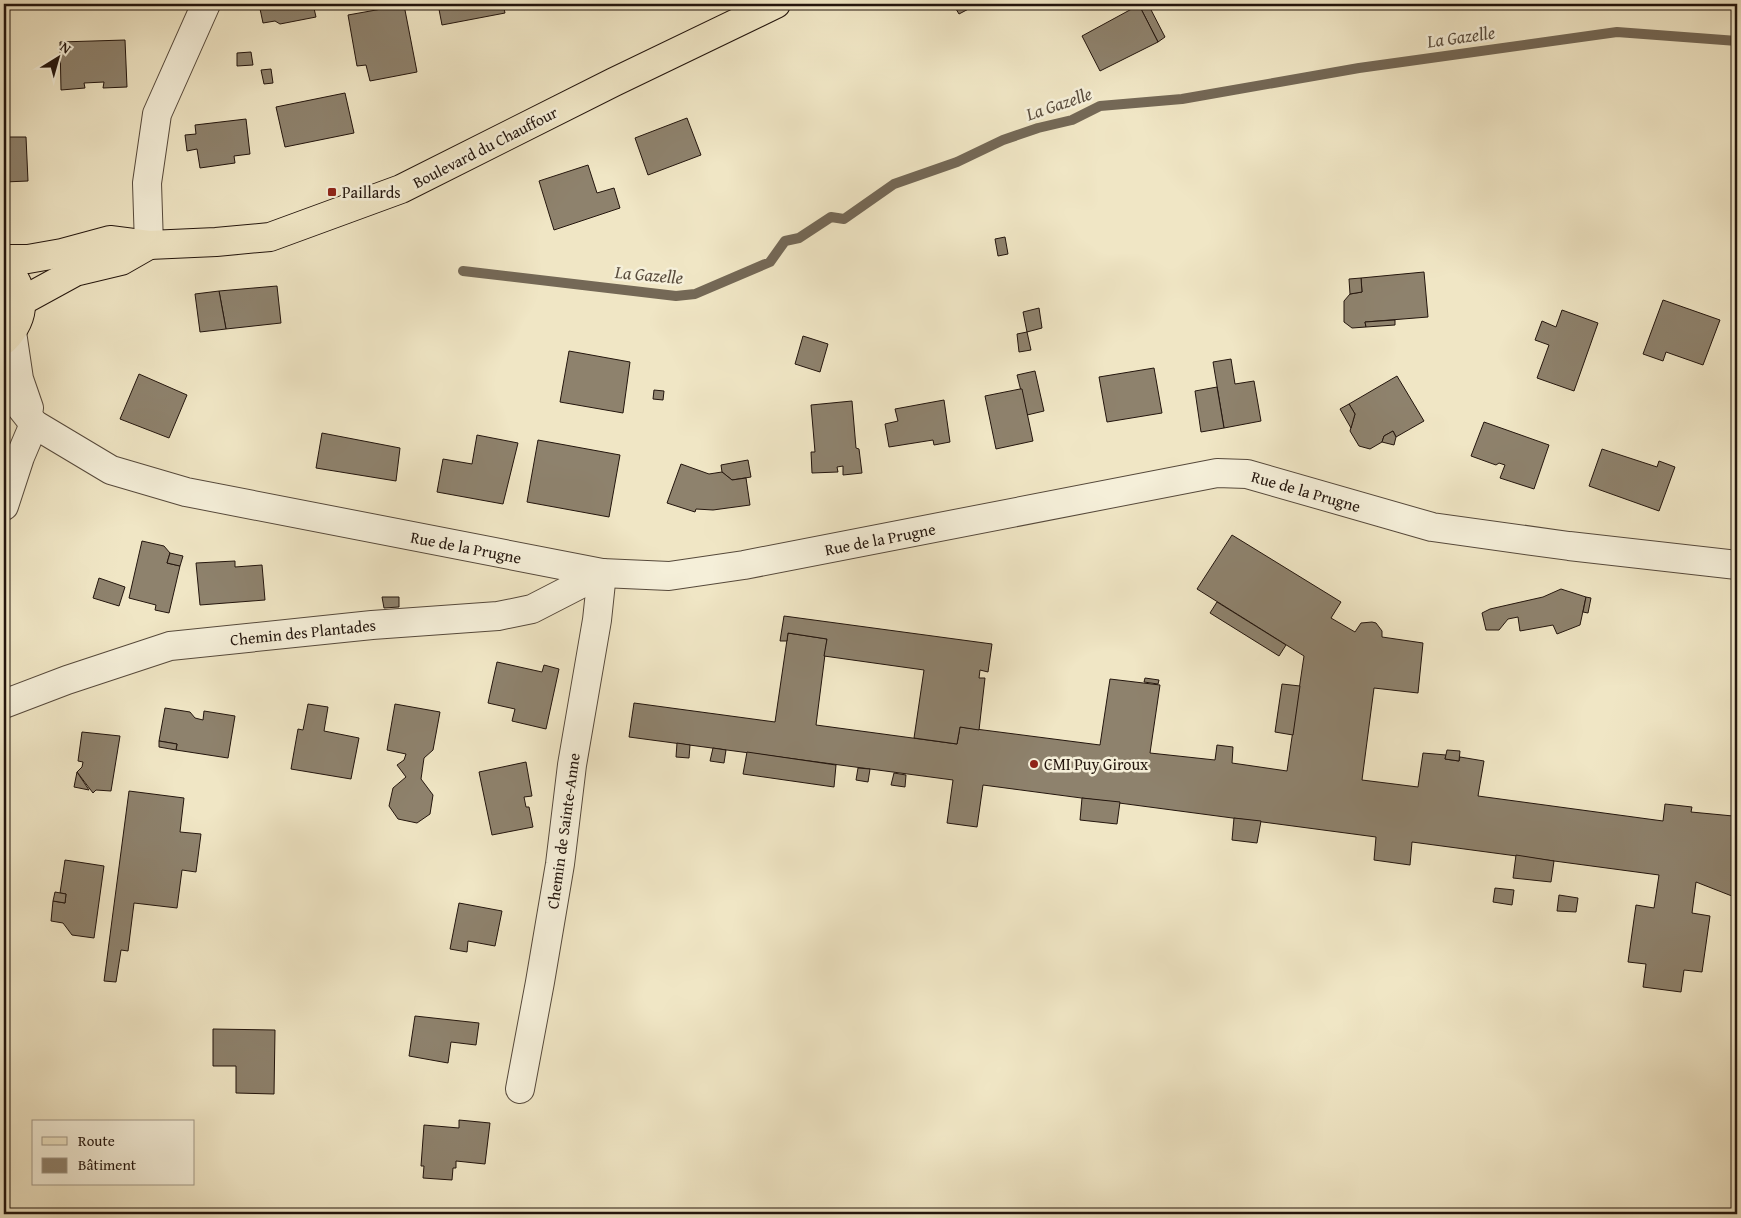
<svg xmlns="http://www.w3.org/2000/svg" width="1741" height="1218" font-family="'Gentium Book Plus',serif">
	<rect width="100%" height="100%" fill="#f0e6c5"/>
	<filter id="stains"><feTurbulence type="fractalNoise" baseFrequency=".004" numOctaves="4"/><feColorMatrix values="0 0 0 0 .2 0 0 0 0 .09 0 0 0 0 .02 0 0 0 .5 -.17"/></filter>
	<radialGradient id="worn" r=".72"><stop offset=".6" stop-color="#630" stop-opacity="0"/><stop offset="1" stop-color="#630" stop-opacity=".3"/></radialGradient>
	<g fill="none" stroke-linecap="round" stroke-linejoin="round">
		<path stroke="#746856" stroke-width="10" d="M463,271L676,296L695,294L770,262L785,241L799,238L831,217L844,219L894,184L957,162L1003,140L1038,128L1072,120L1100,106L1182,99L1359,68L1617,32L1737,41"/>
	</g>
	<g fill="#8e826d" stroke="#23150d">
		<path d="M259,4H313L316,17L280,24L275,21L263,23Z"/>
		<path d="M438,4H503L505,13L442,25Z"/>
		<path d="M953,4H978L959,14Z"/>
		<path d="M1141,4H1148L1165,37L1158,42L1139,5Z"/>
		<path d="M404,5L417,72L370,81L366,65L357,66L348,15Z"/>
		<path d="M1139,5L1158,42L1100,71L1082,36Z"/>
		<path d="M125,40L127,87L103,88L104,82L84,83L85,88L61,90L60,42Z"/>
		<path d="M251,52L253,65L237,66V53Z"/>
		<path d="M271,69L273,83L264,84L261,70Z"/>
		<path d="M345,93L354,133L285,147L276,107Z"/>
		<path d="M687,118L701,155L648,175L635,138Z"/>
		<path d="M246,119L250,154L234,156L235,163L200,168L197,149L187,151L185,135L196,134L195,125Z"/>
		<path d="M4,137H26L28,181L4,182Z"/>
		<path d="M588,165L597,193L614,188L620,208L554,230L539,181Z"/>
		<path d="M1005,237L1008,254L998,256L995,239Z"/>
		<path d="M1424,272L1428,317L1365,322L1366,327L1352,328L1344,322V301L1350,294L1362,292L1361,278Z"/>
		<path d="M1361,278L1362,292L1350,294L1349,279Z"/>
		<path d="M277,286L281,323L226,329L219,291Z"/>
		<path d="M219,291L226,329L200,332L195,294Z"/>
		<path d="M1663,300L1720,320L1703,365L1666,352L1663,361L1643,354Z"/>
		<path d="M1039,308L1042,328L1027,332L1023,312Z"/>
		<path d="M1562,310L1598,323L1574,391L1537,378L1549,345L1535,340L1542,321L1556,327Z"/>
		<path d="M1395,320V325L1366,327L1365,322Z"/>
		<path d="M1027,332L1031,350L1019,352L1017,334Z"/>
		<path d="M803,336L828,344L820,372L795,364Z"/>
		<path d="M569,351L630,362L623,413L560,402Z"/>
		<path d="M1231,359L1235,384L1254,381L1261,421L1224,428L1213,362Z"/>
		<path d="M1154,368L1162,413L1107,422L1099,377Z"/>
		<path d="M1035,371L1044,411L1027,415L1017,375Z"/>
		<path d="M139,374L187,395L169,438L120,419Z"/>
		<path d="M1397,376L1424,421L1396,437L1393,431L1384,436L1382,442L1370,449L1359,446L1350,431L1355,414L1349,404Z"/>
		<path d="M1217,387L1224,428L1201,432L1195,391Z"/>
		<path d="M1020,389H1022L1033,441L996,449L985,396Z"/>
		<path d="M654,390L664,391L663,400L653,399Z"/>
		<path d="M944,400L950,442L934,445L933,440L889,447L885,424L898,421L895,409Z"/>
		<path d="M852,401L856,448L859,449L862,473L843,475V466L837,467L838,472L812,473L811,452H815L811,405Z"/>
		<path d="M1349,404L1355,414L1351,428L1340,409Z"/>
		<path d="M1484,422L1549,445L1534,489L1500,478L1505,465L1499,463L1496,465L1471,456Z"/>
		<path d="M1393,431L1396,437L1394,445L1382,442L1384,436Z"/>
		<path d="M322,433L400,448L396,481L316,468Z"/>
		<path d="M477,435L518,443L503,504L437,492L443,459L472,464Z"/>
		<path d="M538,440L620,455L609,517L527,502Z"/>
		<path d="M1602,449L1657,467L1659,461L1675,467L1659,511L1589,486Z"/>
		<path d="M748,460L751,477L732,480L722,472L721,465Z"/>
		<path d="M681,464L709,474L722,472L732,480L746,478L750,505L713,510L696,509L695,512L667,503Z"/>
		<path d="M1232,535L1341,602L1331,618L1355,632L1361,623L1372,622L1376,623L1382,631V637L1423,643L1418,693L1374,688L1362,780L1418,787L1423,753L1446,755L1445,759L1459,761L1460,757L1484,761L1478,796L1663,821L1665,804L1692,807L1691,812L1733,816L1737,819V898L1696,882L1692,913L1710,916L1702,972L1684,970L1681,992L1643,987L1646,964L1628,962L1636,905L1654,908L1659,875L1412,842L1410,865L1374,860L1376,837L983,785L977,827L947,823L953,780L629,737L634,703L775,722L788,633L827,639L816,725L957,744L960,727L1100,745L1110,679L1160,685L1150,753L1215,760L1217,745L1233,747L1232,763L1287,771L1304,656L1197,589Z"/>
		<path d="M142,541L164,546L170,553L167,563L180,566L169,613L155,610L156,605L129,598Z"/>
		<path d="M170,553L183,556L180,566L167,563Z"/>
		<path d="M235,561V567L262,565L265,600L200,605L196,563Z"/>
		<path d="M99,578L125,587L119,606L93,598Z"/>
		<path d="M1561,589L1586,597L1580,625L1557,634L1553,625L1520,631L1518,617L1508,619L1499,630H1486L1482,613L1490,609L1543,597Z"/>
		<path d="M382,597H399V607L384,608Z"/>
		<path d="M1586,597L1591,598L1588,613L1583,612Z"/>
		<path d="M1217,602L1286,645L1279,656L1210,613Z"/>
		<path d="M784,616L992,644L988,672L980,670L979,678H985L979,730L960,727L957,744L914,738L924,670L824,656L827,639L788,633L787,641H780Z"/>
		<path d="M497,662L542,672L544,665L559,669L546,729L512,721L515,709L488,703Z"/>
		<path d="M1145,678L1159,680L1158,684L1144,682Z"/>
		<path d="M1282,684L1300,686L1293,735L1275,732Z"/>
		<path d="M308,704L328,707L324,731L359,738L351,779L291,769L298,729L303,730Z"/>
		<path d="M395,704L440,712L433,750L424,758L421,779L433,795L430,814L417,823L398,819L389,806L393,788L406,777L397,765L404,760L406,754L387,750Z"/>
		<path d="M165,708L190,712L195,718L203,720L204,711L235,716L228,758L176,750L177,744L159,741Z"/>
		<path d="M82,732L120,736L111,791L96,790L93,793L77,772L82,767L83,762L78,761Z"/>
		<path d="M159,741L177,744L176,750L159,747Z"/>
		<path d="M677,743L690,745L689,758L676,757Z"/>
		<path d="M713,748L726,750L724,763L710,761Z"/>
		<path d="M1447,750L1460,751L1459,761L1445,759Z"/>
		<path d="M747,752L836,765L834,787L743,774Z"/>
		<path d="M526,762L532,796L524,797L526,807H529L533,827L492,835L479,772Z"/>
		<path d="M858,768L870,769L868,782L856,780Z"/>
		<path d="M77,772L89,790L74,787Z"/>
		<path d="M894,773L906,775L905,787L891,785Z"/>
		<path d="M129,791L184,798L180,832L201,834L196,872L182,870L177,908L134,903L128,951L121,950L116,982L104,981Z"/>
		<path d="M1082,798L1120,802L1117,824L1080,820Z"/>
		<path d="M1234,818L1261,821L1257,843L1232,840Z"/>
		<path d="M1516,855L1554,861L1551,882L1513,878Z"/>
		<path d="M65,860L104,866L94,938L72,935L63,923L51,921L53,901L65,903L66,894L60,893Z"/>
		<path d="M1495,888L1514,890L1512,905L1493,902Z"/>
		<path d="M55,892L66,894L65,903L53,901Z"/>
		<path d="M1559,895L1578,898L1576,912L1557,911Z"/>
		<path d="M459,903L502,911L495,946L468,941L467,952L450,949Z"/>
		<path d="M415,1016L479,1023L476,1045L451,1042L448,1063L409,1056Z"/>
		<path d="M213,1029L275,1030L274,1094L236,1093V1066H213Z"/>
		<path d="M459,1120L490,1123L485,1164L456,1161V1168H453L452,1180L423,1178L424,1166H421L424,1125L459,1128Z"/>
	</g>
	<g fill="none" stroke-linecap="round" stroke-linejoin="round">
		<defs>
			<g id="minor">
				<path d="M149,245L147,183L157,114L206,4"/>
				<path d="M12,332L19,379L29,408"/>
				<path d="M4,386L34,424L111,470L186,492L602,573L669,576L744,565L1217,473L1247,474L1432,527L1569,546L1737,565"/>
				<path d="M4,506L20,457L34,424"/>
				<path d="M4,704L67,680L170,646L372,625L498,616L532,609L602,573"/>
				<path d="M520,1089L540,982L560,864L572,765L597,620L602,573"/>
			</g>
			<g id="major">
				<path d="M4,259H28L62,253L110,240L149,245L216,242L270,237L401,189L614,82L776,4"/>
				<path d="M4,265C27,289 27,317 4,340"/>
				<path d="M22,301L75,272L121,261L149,245"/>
			</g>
		</defs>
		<use href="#minor" stroke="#56493b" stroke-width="30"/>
		<use href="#major" stroke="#23150d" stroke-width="30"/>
		<use href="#minor" stroke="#f5efd9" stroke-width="28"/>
		<use href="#major" stroke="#f0e6c5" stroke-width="28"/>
	</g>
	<g fill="#8f2418" stroke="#f5efd9" stroke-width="2">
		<rect x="327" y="187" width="10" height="10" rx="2.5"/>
		<circle cx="1034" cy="764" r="5"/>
	</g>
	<g text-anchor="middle" stroke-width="5" stroke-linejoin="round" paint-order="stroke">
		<g font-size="16" fill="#23150d" stroke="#f5efd9">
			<text transform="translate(485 147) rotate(-27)" y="6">Boulevard du Chauffour</text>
			<text transform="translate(1306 491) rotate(16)" y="6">Rue de la Prugne</text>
			<text transform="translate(880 539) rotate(-11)" y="6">Rue de la Prugne</text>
			<text transform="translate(466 547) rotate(11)" y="6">Rue de la Prugne</text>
			<text transform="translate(303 632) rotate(-6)" y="6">Chemin des Plantades</text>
			<text transform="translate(563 831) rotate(-82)" y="6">Chemin de Sainte-Anne</text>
		</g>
		<g font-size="16" fill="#23150d" stroke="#f5efd9" text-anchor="start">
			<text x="342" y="198">Paillards</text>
			<text x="1044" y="770">CMI Puy Giroux</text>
		</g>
		<g font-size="18" font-style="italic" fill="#594c3d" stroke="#f5efd9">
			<text transform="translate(1461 37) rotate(-8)" y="6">La Gazelle</text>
			<text transform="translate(1059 104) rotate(-19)" y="6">La Gazelle</text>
			<text transform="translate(649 275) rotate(5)" y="6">La Gazelle</text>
		</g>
	</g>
	<rect width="1741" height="1218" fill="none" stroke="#f0e6c5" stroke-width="20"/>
	<rect x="5" y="5" width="1731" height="1208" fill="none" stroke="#23150d" stroke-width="2.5"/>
	<rect x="10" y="10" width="1721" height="1198" fill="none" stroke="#23150d"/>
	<rect x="32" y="1120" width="162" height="65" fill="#f5efd9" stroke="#a19887"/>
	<rect x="42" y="1137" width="25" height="8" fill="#f0e6c5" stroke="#a19887"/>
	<text x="78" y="1146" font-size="15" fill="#23150d">Route</text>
	<rect x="42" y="1158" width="25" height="15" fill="#8e826d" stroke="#a19887"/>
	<text x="78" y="1170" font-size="15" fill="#23150d">Bâtiment</text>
	<g transform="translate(58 58) rotate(37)" stroke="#f5efd9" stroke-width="4" paint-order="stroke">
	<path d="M0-4L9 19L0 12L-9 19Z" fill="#23150d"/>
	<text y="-8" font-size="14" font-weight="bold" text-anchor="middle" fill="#23150d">N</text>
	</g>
	<rect width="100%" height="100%" filter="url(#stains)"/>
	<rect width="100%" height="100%" fill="url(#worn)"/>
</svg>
